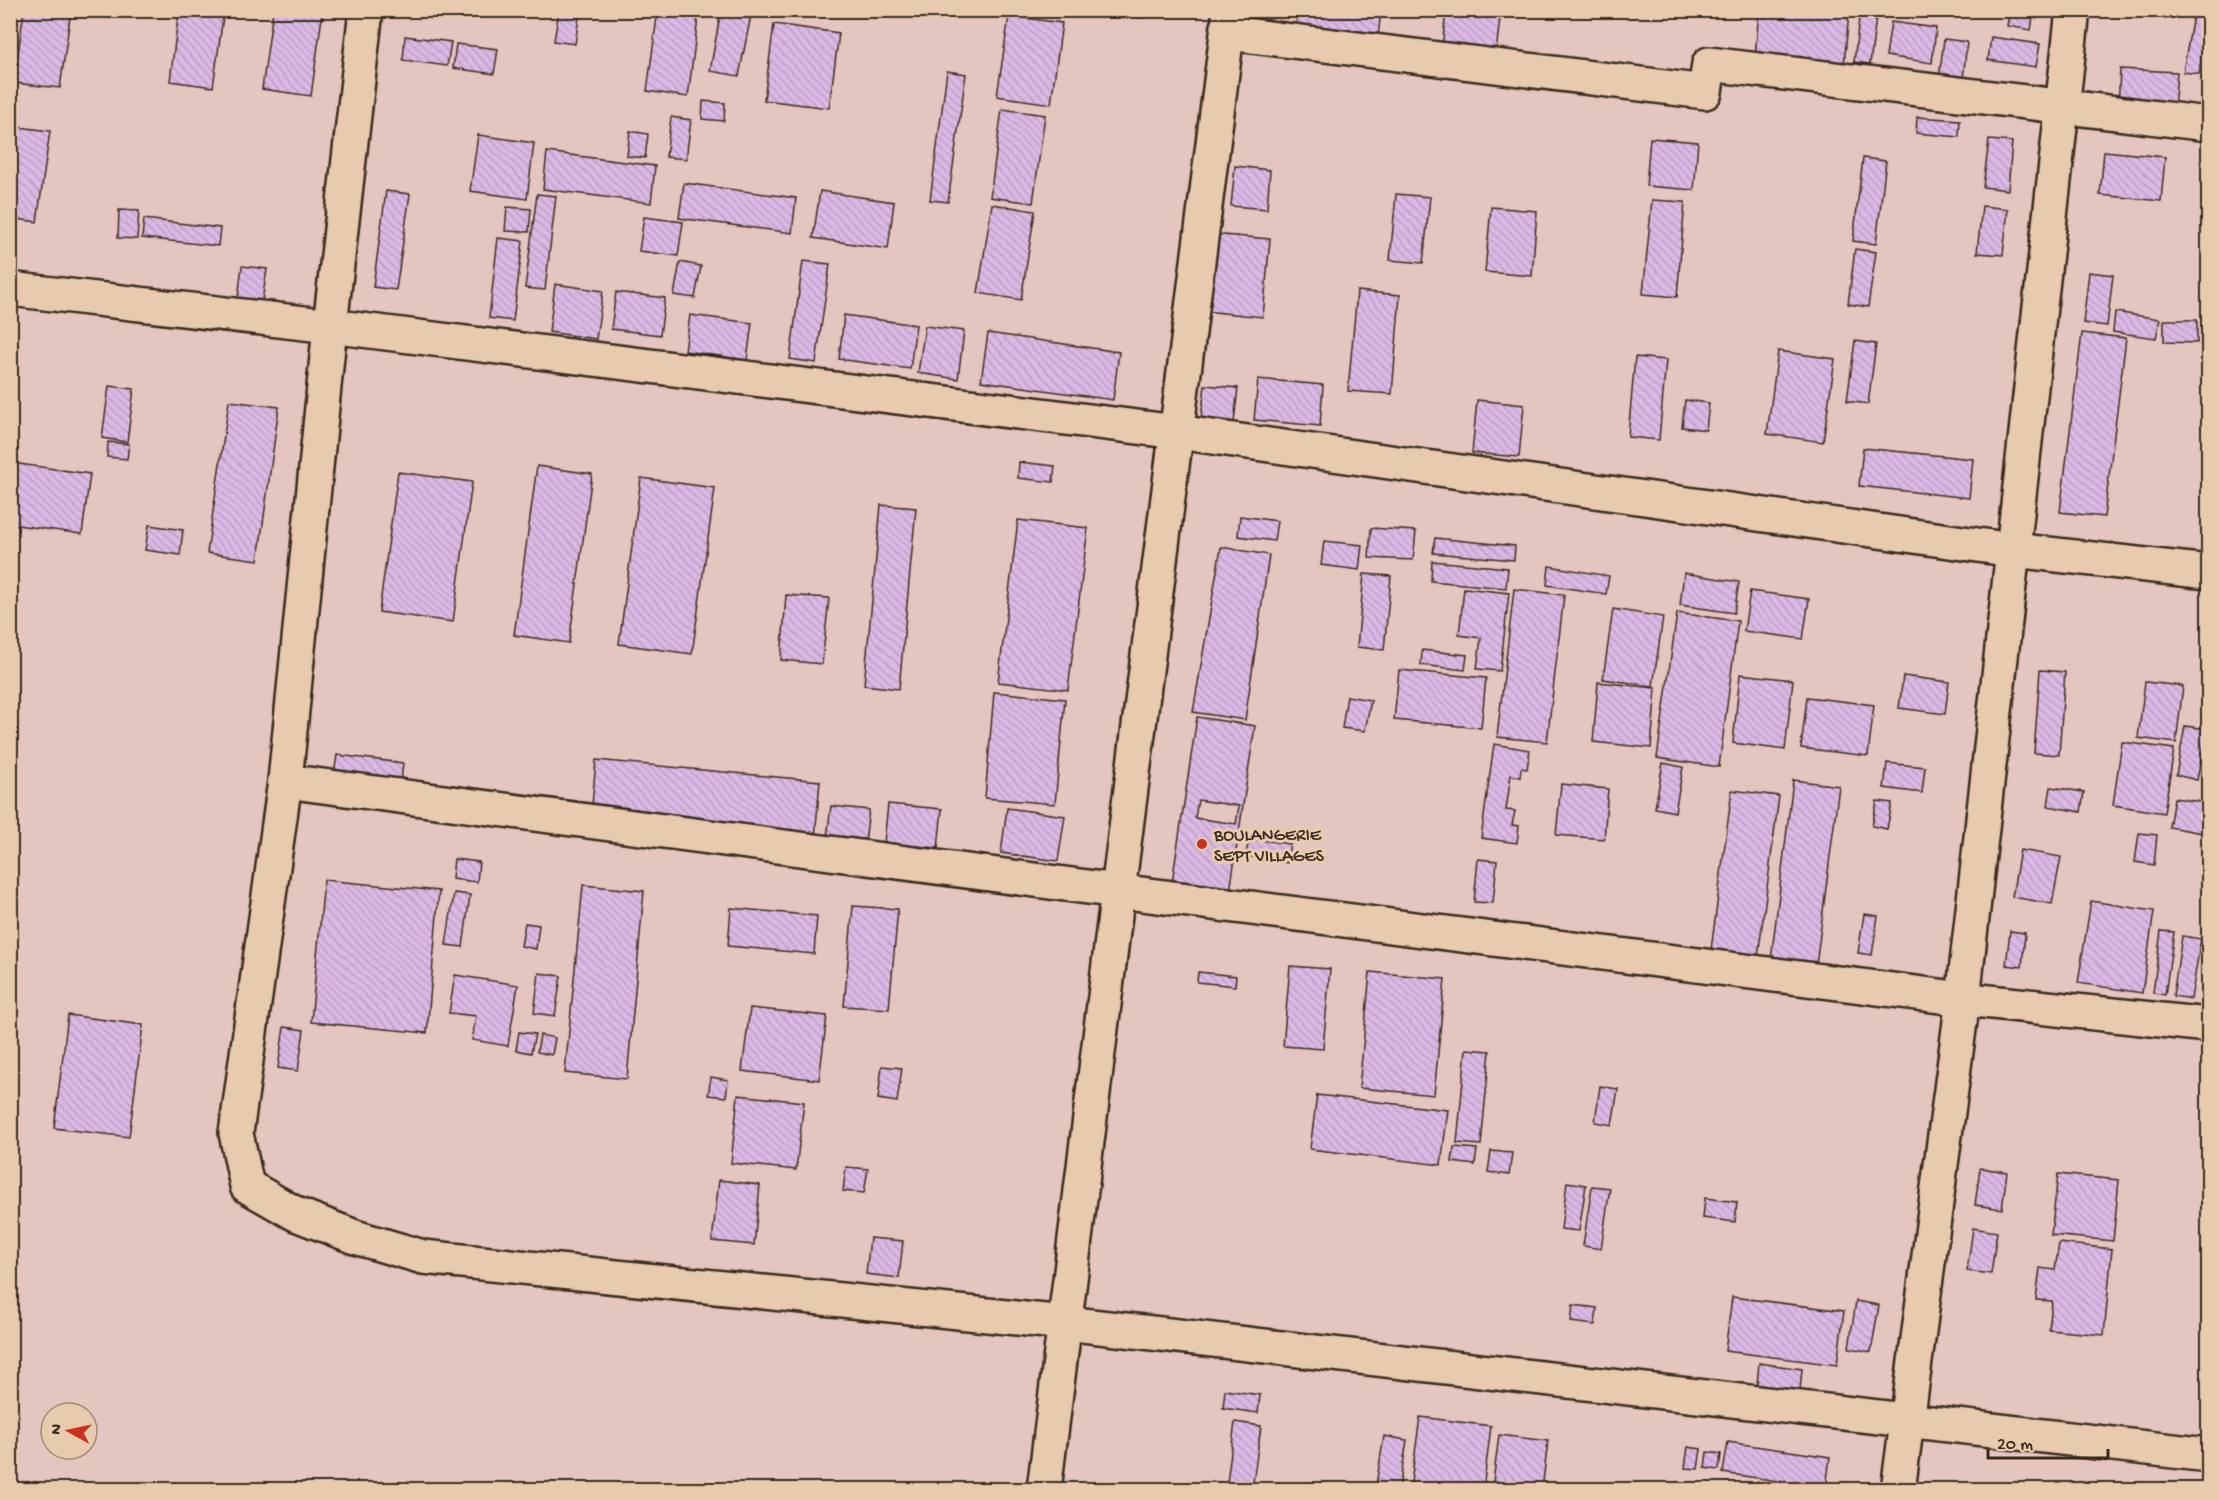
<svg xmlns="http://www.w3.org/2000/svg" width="2219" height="1500" font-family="'Gochi Hand',sans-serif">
	<defs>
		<pattern id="building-back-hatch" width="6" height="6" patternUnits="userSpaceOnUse" patternTransform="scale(1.5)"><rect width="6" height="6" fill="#dab8e4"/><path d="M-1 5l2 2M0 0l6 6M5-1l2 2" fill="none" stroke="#bc9ec3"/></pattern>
	</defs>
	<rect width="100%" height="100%" fill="#e4c5bf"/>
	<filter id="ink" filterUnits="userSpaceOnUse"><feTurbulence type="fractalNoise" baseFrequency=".0167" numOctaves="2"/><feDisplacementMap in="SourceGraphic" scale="12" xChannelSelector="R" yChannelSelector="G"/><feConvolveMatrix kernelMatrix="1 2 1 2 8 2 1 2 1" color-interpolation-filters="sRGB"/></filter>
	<g filter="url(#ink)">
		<g fill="url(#building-back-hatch)" stroke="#3b2a1e" stroke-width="1.5" fill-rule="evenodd">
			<path d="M24,10H71L60,88L14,83Z"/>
			<path d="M179,10H224L213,87L170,81Z"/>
			<path d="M273,10H323L311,96L262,89Z"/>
			<path d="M559,10H580L575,44L554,41Z"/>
			<path d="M658,10H699L688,97L647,91Z"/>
			<path d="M721,10H752L739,76L710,71Z"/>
			<path d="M1096,10H1144L1143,18Z"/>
			<path d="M1298,10H1381L1378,37L1296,26Z"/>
			<path d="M1446,10H1501L1496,52L1442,48Z"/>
			<path d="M1759,10H1819L1849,13L1844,65L1755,57Z"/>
			<path d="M1860,10H1877L1870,64L1854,62Z"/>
			<path d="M2010,10H2034L2031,30L2007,26Z"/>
			<path d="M2194,10H2208L2199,74L2183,72Z"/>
			<path d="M1009,16L1062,23L1051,104L997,96Z"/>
			<path d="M1891,22L1936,28L1932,63L1886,56Z"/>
			<path d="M774,24L839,33L829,108L764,100Z"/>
			<path d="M405,36L451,42L447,66L403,60Z"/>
			<path d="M1991,37L2040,44L2036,67L1988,60Z"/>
			<path d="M1944,39L1967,42L1962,89L1938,87Z"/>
			<path d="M456,44L498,49L494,74L453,68Z"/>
			<path d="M2120,69L2177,72L2174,110L2118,107Z"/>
			<path d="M947,71L966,74L948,202L930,200Z"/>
			<path d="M703,101L725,103L724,121L702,119Z"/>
			<path d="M1002,109L1045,115L1033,203L990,197Z"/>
			<path d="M671,117L691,120L686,159L666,157Z"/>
			<path d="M1917,117L1960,120L1959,137L1916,133Z"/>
			<path d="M10,126L50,131L37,222L10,218Z"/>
			<path d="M630,131L648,134L645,158L627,156Z"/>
			<path d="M478,135L534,143L527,199L470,191Z"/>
			<path d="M1650,138L1698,142L1694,190L1646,186Z"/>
			<path d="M1989,140L2012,142L2008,190L1983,187Z"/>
			<path d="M2104,151L2165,157L2161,201L2100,195Z"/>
			<path d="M547,152L655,166L651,203L543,189Z"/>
			<path d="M1863,158L1886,161L1876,244L1853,241Z"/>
			<path d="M1235,166L1270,170L1267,209L1231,206Z"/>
			<path d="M684,183L796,198L792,233L679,218Z"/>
			<path d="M386,191L410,194L396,290L373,287Z"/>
			<path d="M820,191L894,202L888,249L813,238Z"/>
			<path d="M537,194L556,196L545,290L525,288Z"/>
			<path d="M1396,194L1430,197L1423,263L1390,260Z"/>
			<path d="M1652,200L1685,202L1677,297L1643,294Z"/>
			<path d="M992,204L1035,211L1021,300L978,293Z"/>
			<path d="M1982,206L2008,209L2003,255L1977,253Z"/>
			<path d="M507,207L531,209L529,232L505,231Z"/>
			<path d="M1491,207L1537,211L1532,276L1485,272Z"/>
			<path d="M119,210L139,211L137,239L118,238Z"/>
			<path d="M644,217L683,222L678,256L639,251Z"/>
			<path d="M144,219L220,228L218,246L142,238Z"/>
			<path d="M1211,234L1270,239L1263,317L1204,311Z"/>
			<path d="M498,238L523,241L513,321L489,318Z"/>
			<path d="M1855,249L1876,252L1868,307L1848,304Z"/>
			<path d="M803,261L830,264L816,363L790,359Z"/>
			<path d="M680,262L701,266L695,298L674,295Z"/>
			<path d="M242,266L267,269L262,301L238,298Z"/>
			<path d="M2089,272L2113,275L2107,326L2083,323Z"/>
			<path d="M555,284L603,291L596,339L549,332Z"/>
			<path d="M1357,291L1400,295L1392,394L1348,391Z"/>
			<path d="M616,292L665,298L660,335L611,329Z"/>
			<path d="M2115,312L2160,319L2156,338L2113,332Z"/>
			<path d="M690,315L752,323L747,360L685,351Z"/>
			<path d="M844,315L916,325L910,369L839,359Z"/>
			<path d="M2164,320H2197V343L2164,342Z"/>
			<path d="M925,326L964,331L958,379L918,373Z"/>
			<path d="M988,333L1119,352L1113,400L981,381Z"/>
			<path d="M2082,333L2126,338L2104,517L2060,512Z"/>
			<path d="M1855,341L1876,344L1868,404L1847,401Z"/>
			<path d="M1778,351L1835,359L1823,442L1767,434Z"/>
			<path d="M1635,357L1666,360L1659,440L1628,437Z"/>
			<path d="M1258,379L1323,385L1320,426L1254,420Z"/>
			<path d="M1205,385L1238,388L1234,422L1201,419Z"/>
			<path d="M109,386L134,389L127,442L102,438Z"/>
			<path d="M1477,400L1524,405L1519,457L1472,453Z"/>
			<path d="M1685,400L1709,403L1706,430L1682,427Z"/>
			<path d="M229,401L279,407L258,560L207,553Z"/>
			<path d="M108,442L129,444L127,459L107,457Z"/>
			<path d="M1863,448L1973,459L1969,498L1859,486Z"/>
			<path d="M1019,462L1055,466L1053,482L1018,478Z"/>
			<path d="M12,463L90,474L82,534L10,524Z"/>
			<path d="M537,466L592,474L569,643L514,635Z"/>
			<path d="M398,472L472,482L453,622L379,612Z"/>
			<path d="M641,478L715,488L692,654L619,644Z"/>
			<path d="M881,505L916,508L899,689L864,685Z"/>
			<path d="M1240,516L1277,521L1274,541L1238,536Z"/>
			<path d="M1018,520L1088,528L1068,690L998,682Z"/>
			<path d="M149,525L183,530L180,555L145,550Z"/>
			<path d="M1371,528L1416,531L1413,560L1369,558Z"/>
			<path d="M1435,538L1515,546L1514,560L1433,553Z"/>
			<path d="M1324,541L1362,545L1359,570L1321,565Z"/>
			<path d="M1221,547L1269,555L1245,720L1193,712Z"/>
			<path d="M1432,561L1508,568L1506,588L1431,581Z"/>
			<path d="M1549,566L1609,576L1606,594L1547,585Z"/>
			<path d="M1684,573L1739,582L1734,613L1680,605Z"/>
			<path d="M1364,574L1391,576L1384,650L1357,647Z"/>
			<path d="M1464,588L1509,593L1500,671L1477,669L1481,638L1459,635Z"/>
			<path d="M1514,589L1564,595L1547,742L1497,737Z"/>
			<path d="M1750,591L1809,599L1803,639L1744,631Z"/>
			<path d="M786,595L829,598L822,664L781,660Z"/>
			<path d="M1613,609L1663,617L1653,686L1603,679Z"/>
			<path d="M1677,613L1738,621L1719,767L1657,758Z"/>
			<path d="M1422,650L1467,655L1465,670L1421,665Z"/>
			<path d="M1399,670L1486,678L1481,728L1394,720Z"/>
			<path d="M2040,670L2065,672L2059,755L2034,753Z"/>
			<path d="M1740,674L1793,680L1785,750L1733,743Z"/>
			<path d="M1903,676L1949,682L1945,714L1899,708Z"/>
			<path d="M1598,682L1656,688L1651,748L1593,742Z"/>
			<path d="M2145,682L2183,686L2176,743L2138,738Z"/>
			<path d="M994,692L1065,699L1055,804L985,798Z"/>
			<path d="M1347,696L1371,700L1365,731L1342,728Z"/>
			<path d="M1807,697L1874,705L1868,756L1801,748Z"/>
			<path d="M1197,717L1255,726L1229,898L1171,889ZM1198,800L1239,806L1236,824L1195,818Z"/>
			<path d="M2185,726L2207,729L2197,780L2176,775Z"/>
			<path d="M2122,742L2174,749L2164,813L2113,805Z"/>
			<path d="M1494,744L1530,750L1527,769L1521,768L1520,777L1511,775L1506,810L1515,811L1512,825L1519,826L1517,843L1481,838Z"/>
			<path d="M337,755L403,763L400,789L333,781Z"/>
			<path d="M596,760L820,781L815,838L591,817Z"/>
			<path d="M1663,763L1683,767L1675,812L1655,808Z"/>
			<path d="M1887,763L1925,767L1922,793L1884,788Z"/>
			<path d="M1793,780L1839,786L1816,966L1771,960Z"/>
			<path d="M1561,784L1608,789L1604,839L1556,835Z"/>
			<path d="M2051,787L2084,792L2081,812L2048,806Z"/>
			<path d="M1732,790L1779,796L1758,957L1711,950Z"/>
			<path d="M2174,798L2208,803V834L2169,827Z"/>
			<path d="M1877,801L1892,803L1887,829L1872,826Z"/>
			<path d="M888,804L942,809L938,848L884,843Z"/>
			<path d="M831,806L869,810L865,842L827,838Z"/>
			<path d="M1007,808L1065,816L1058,861L1001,853Z"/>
			<path d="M2139,833L2157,835L2154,865L2135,862Z"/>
			<path d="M1249,838L1290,844L1287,863L1246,856Z"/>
			<path d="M2020,850L2061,857L2052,904L2012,897Z"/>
			<path d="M454,859L479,862L477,882L452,879Z"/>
			<path d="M1478,859L1497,861L1493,903L1474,902Z"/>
			<path d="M324,880L439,891L427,1033L311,1022Z"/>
			<path d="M583,885L644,891L627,1079L565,1073Z"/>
			<path d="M454,893L470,895L463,947L446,945Z"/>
			<path d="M2091,901L2154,911L2142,993L2078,983Z"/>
			<path d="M853,906L898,909L889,1009L844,1006Z"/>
			<path d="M731,908L817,916L814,954L728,946Z"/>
			<path d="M1864,914L1878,916L1872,955L1858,953Z"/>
			<path d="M525,923L539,925L536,949L521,946Z"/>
			<path d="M2010,931L2025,933L2022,967L2006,965Z"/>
			<path d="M2161,931L2174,932L2165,995L2153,993Z"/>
			<path d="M2182,936L2201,939L2191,999L2173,996Z"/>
			<path d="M1290,966L1330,969L1323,1049L1283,1046Z"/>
			<path d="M1198,972L1236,976L1235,986L1197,982Z"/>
			<path d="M1370,972L1445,979L1434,1095L1359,1088Z"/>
			<path d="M539,973L561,976L555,1016L534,1013Z"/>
			<path d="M455,975L518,985L508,1046L472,1040L476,1016L449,1013Z"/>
			<path d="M750,1008L827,1016L819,1080L742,1071Z"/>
			<path d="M68,1015L143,1025L129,1137L54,1128Z"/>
			<path d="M284,1027L304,1030L298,1071L278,1068Z"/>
			<path d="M519,1032L535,1034L531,1053L516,1050Z"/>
			<path d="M540,1035L555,1038L552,1055L537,1052Z"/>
			<path d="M1466,1049L1490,1051L1481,1145L1457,1143Z"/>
			<path d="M882,1066L902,1068L897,1102L878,1099Z"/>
			<path d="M711,1077L728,1080L726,1097L708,1095Z"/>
			<path d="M1600,1086L1618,1089L1612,1125L1595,1122Z"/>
			<path d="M738,1095L804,1102L796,1170L731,1163Z"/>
			<path d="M1317,1095L1448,1110L1441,1165L1310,1149Z"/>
			<path d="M1454,1147L1477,1149L1475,1165L1452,1162Z"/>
			<path d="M1491,1151L1512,1153L1509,1175L1488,1172Z"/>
			<path d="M846,1167L868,1169L864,1193L843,1191Z"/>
			<path d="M1980,1168L2007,1172L2002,1209L1975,1205Z"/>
			<path d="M2058,1174L2119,1180L2113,1241L2051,1235Z"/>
			<path d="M719,1180L760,1185L754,1245L712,1241Z"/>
			<path d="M1567,1182L1586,1185L1579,1231L1561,1229Z"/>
			<path d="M1592,1186L1610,1188L1601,1249L1583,1246Z"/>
			<path d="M1705,1198L1737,1202L1735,1222L1703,1218Z"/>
			<path d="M1973,1228L1997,1232L1991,1274L1967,1271Z"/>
			<path d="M870,1238L903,1241L899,1278L866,1274Z"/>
			<path d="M2059,1243L2112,1249L2104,1335L2049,1330L2052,1301L2036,1300L2040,1268L2055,1270Z"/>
			<path d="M1732,1297L1844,1311L1837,1365L1725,1351Z"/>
			<path d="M1856,1301L1879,1305L1871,1352L1849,1348Z"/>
			<path d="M1573,1305L1597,1308L1595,1325L1571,1322Z"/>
			<path d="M1759,1363L1802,1369L1800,1391L1757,1385Z"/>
			<path d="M1225,1390L1260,1395L1258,1413L1223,1408Z"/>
			<path d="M1420,1417L1491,1426L1483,1490H1410Z"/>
			<path d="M1235,1422L1261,1426L1252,1490H1226Z"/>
			<path d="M1499,1435L1548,1441L1542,1490H1492Z"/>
			<path d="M1384,1436L1407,1440L1399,1489L1376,1485Z"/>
			<path d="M1728,1442L1830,1457L1826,1488L1723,1473Z"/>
			<path d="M1688,1447L1701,1449L1698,1469L1685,1468Z"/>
			<path d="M1707,1452L1721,1454L1719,1470L1705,1468Z"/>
		</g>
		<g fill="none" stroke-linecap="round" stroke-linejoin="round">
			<defs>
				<g id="minor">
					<path d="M366,10L330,326L285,781L236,1133L247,1186L296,1214L355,1237L423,1257L1065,1323L2208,1455"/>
					<path d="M1228,33L1705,92L1709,64L2208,124"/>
					<path d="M10,289L330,326L1177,432L2013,550L2208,572"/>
					<path d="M285,781L1118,891L1963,999L2208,1025"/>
					<path d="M1898,1490L1963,999L2073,10"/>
				</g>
				<path id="major" d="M1044,1490L1118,891L1230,10"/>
			</defs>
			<use href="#minor" stroke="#3b2a1e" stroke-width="38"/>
			<use href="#major" stroke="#3b2a1e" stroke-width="38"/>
			<use href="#minor" stroke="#e8cbaf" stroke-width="33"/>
			<use href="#major" stroke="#e8cbaf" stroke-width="33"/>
		</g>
	</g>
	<circle fill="#c8321e" stroke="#e8cbaf" stroke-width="2" cx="1202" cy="844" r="6"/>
	<g text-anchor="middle" stroke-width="6" stroke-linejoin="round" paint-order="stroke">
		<g font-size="18" fill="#3b2a1e" stroke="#e8cbaf" text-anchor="start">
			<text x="1214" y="840">BOULANGERIE<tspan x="1214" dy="21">SEPT VILLAGES</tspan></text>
		</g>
	</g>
	<rect width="2219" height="1500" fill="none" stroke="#e8cbaf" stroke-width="36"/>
	<rect x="18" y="18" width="2183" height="1464" fill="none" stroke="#3b2a1e" stroke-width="2" filter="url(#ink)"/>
	<g transform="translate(69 1431) rotate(278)"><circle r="28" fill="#e8cbaf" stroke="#a38b75" stroke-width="1.5"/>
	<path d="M0-4.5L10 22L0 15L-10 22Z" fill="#c8321e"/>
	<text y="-9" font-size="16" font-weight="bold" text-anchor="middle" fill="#3b2a1e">N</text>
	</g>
	<path d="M1988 1449v9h120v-9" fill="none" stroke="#3b2a1e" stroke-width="3"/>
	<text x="1997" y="1449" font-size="18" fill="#3b2a1e" stroke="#e8cbaf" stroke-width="4.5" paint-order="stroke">20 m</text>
</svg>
